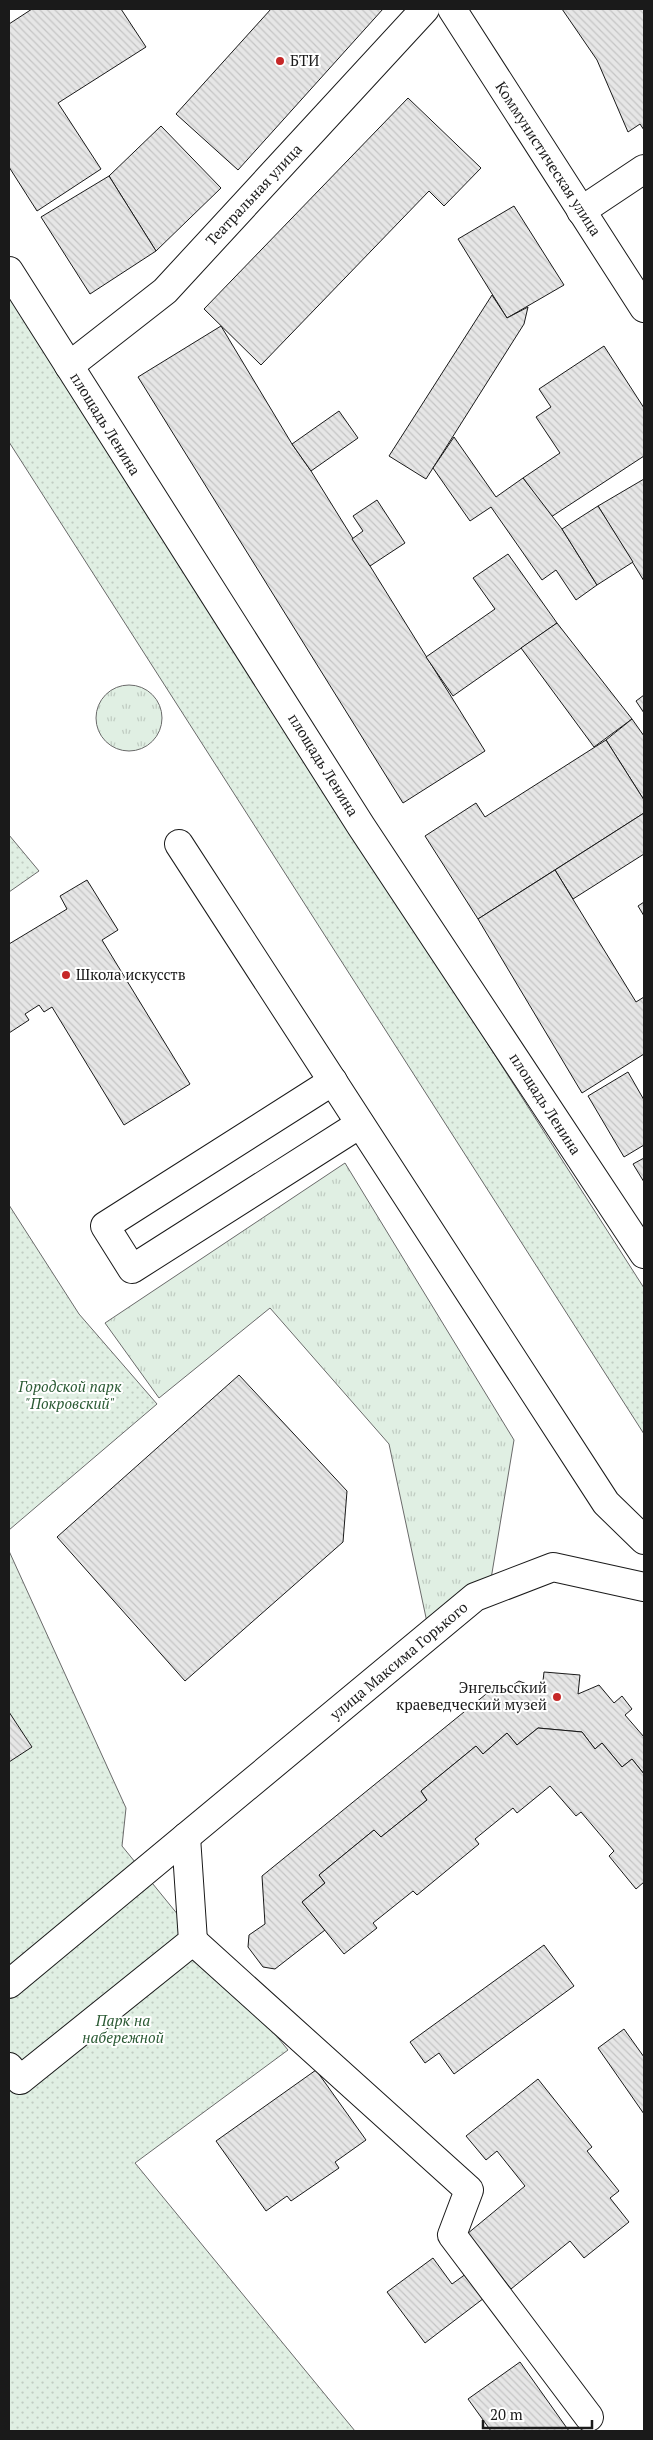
<svg xmlns="http://www.w3.org/2000/svg" width="653" height="2440" font-family="'PT Serif',serif">
	<defs>
		<pattern id="grass-tufts" width="24" height="20" patternUnits="userSpaceOnUse" patternTransform="scale(1.25)"><rect width="24" height="20" fill="#e0efe3"/><path d="M3 7l-1-3M5 7V3M7 7l1-3M15 17l-1-3M17 17v-4M19 17l1-3" fill="none" stroke="#c0ccc2"/></pattern>
		<pattern id="park-dots" width="8" height="8" patternUnits="userSpaceOnUse" patternTransform="scale(1.25)"><rect width="8" height="8" fill="#e0efe3"/><path d="M2 2h.1M6 6h.1" fill="none" stroke="#c0ccc2" stroke-width="1.8" stroke-linecap="round"/></pattern>
		<pattern id="building-back-hatch" width="6" height="6" patternUnits="userSpaceOnUse" patternTransform="scale(1.25)"><rect width="6" height="6" fill="#e6e6e6"/><path d="M-1 5l2 2M0 0l6 6M5-1l2 2" fill="none" stroke="#c5c5c5"/></pattern>
	</defs>
	<rect width="100%" height="100%" fill="#fff"/>
	<g fill="url(#grass-tufts)" stroke="#6a6a6a">
		<circle cx="129" cy="718" r="33"/>
		<path d="M345,1163L514,1440L491,1579L428,1627L389,1444L270,1308L159,1398L105,1323Z"/>
	</g>
	<g fill="url(#park-dots)" stroke="#6a6a6a">
		<path d="M9,296L644,1288V1434L9,442Z"/>
		<path d="M9,835L39,871L9,892Z"/>
		<path d="M9,1205L79,1314L157,1404L9,1530Z"/>
		<path d="M9,1551L126,1808L122,1846L288,2050L135,2163L355,2431H9Z"/>
	</g>
	<g fill="url(#building-back-hatch)" stroke="#1a1a1a">
		<path d="M32,9H121L146,47L58,103L101,169L37,211L9,167V24Z"/>
		<path d="M271,9H383L238,170L176,114Z"/>
		<path d="M562,9H644V130L640,124L628,132L597,60Z"/>
		<path d="M408,98L481,168L444,206L429,191L261,365L204,309Z"/>
		<path d="M161,126L221,188L156,251L109,176Z"/>
		<path d="M109,176L156,251L90,294L41,217Z"/>
		<path d="M514,206L564,285L507,318L458,239Z"/>
		<path d="M492,295L507,318L528,307L524,324L426,479L389,456Z"/>
		<path d="M221,326L292,444L311,471L485,751L403,803L138,377Z"/>
		<path d="M604,346L644,408V456L551,517L523,478L560,453L536,417L551,407L539,389Z"/>
		<path d="M339,411L358,438L311,471L292,444Z"/>
		<path d="M454,437L496,497L523,478L562,529L597,585L576,600L556,570L542,580L491,507L470,521L433,468Z"/>
		<path d="M644,479V581L598,506Z"/>
		<path d="M377,500L405,543L370,566L352,539L363,531L353,516Z"/>
		<path d="M598,506L633,562L597,585L562,529Z"/>
		<path d="M508,554L557,623L453,696L426,657L495,609L473,578Z"/>
		<path d="M557,623L632,719L594,747L521,648Z"/>
		<path d="M644,695V713L636,701Z"/>
		<path d="M632,719L644,736V800L606,740Z"/>
		<path d="M606,740L644,800V813L478,919L425,836L476,803L485,817Z"/>
		<path d="M644,813V854L573,899L555,870Z"/>
		<path d="M555,870L636,1002L644,997V1054L582,1093L478,919Z"/>
		<path d="M87,880L118,930L102,940L190,1084L124,1125L52,1007L44,1012L39,1005L25,1014L29,1020L9,1033V944L67,909L60,896Z"/>
		<path d="M644,902V916L638,906Z"/>
		<path d="M628,1072L644,1100V1145L624,1157L588,1096Z"/>
		<path d="M644,1158V1182L633,1164Z"/>
		<path d="M239,1375L347,1491L343,1542L185,1681L57,1537Z"/>
		<path d="M544,1672L580,1675L578,1694L599,1685L614,1703L622,1696L632,1709L625,1715L644,1737V1774L632,1759L622,1767L602,1743L595,1749L582,1732L538,1728L517,1745L507,1733L483,1754L476,1746L421,1791L427,1800L381,1837L374,1830L319,1875L325,1883L302,1902L325,1930L275,1969L263,1967L248,1947L249,1935L265,1924L262,1876L496,1686L507,1689L519,1681L542,1690Z"/>
		<path d="M9,1712L32,1747L9,1762Z"/>
		<path d="M538,1728L582,1732L595,1749L602,1743L622,1767L632,1759L644,1774V1882L636,1889L609,1856L614,1851L581,1812L576,1816L550,1786L517,1813L513,1808L475,1839L479,1844L417,1895L413,1891L373,1923L377,1928L344,1954L302,1902L325,1883L319,1875L374,1830L381,1837L427,1800L421,1791L476,1746L483,1754L507,1733L517,1745Z"/>
		<path d="M544,1945L574,1986L454,2074L439,2053L425,2063L410,2042Z"/>
		<path d="M624,2029L644,2057V2114L598,2048Z"/>
		<path d="M316,2070L366,2140L335,2162L339,2168L291,2201L287,2196L266,2211L216,2141Z"/>
		<path d="M538,2079L592,2147L587,2151L619,2191L610,2198L629,2222L584,2258L570,2241L511,2289L467,2234L525,2186L497,2151L486,2160L466,2136Z"/>
		<path d="M433,2258L452,2284L470,2271L488,2295L425,2343L387,2292Z"/>
		<path d="M520,2362L569,2431H491L468,2399Z"/>
	</g>
	<g fill="none" stroke-linecap="round" stroke-linejoin="round">
		<defs>
			<g id="minor">
				<path d="M581,211L644,169"/>
				<path d="M9,271L361,826L644,1254"/>
				<path d="M69,366L165,291L425,9"/>
				<path d="M179,844L606,1503L644,1540"/>
				<path d="M333,1081L105,1226L132,1269L360,1124"/>
				<path d="M193,1941L469,2190L452,2235L589,2417"/>
				<path d="M9,1984L475,1597L553,1567L644,1587"/>
				<path d="M9,2067L20,2080L193,1941L186,1837"/>
			</g>
			<path id="major" d="M452,9L644,308"/>
		</defs>
		<use href="#minor" stroke="#1a1a1a" stroke-width="30"/>
		<use href="#major" stroke="#1a1a1a" stroke-width="30"/>
		<use href="#minor" stroke="#fff" stroke-width="28"/>
		<use href="#major" stroke="#fff" stroke-width="28"/>
	</g>
	<g fill="#c62828" stroke="#fff" stroke-width="2">
		<circle cx="280" cy="61" r="5"/>
		<circle cx="66" cy="975" r="5"/>
		<circle cx="557" cy="1697" r="5"/>
	</g>
	<g text-anchor="middle" stroke-width="4" stroke-linejoin="round" paint-order="stroke">
		<g font-size="15" fill="#1a1a1a" stroke="#fff" text-anchor="start">
			<text x="290" y="66">БТИ</text>
			<text x="76" y="980">Школа искусств</text>
			<text x="547" y="1693" text-anchor="end">Энгельсский<tspan x="547" dy="17">краеведческий музей</tspan></text>
		</g>
		<g font-size="15" fill="#1a1a1a" stroke="#fff">
			<text transform="translate(548 159) rotate(57)" y="5">Коммунистическая улица</text>
			<text transform="translate(254 195) rotate(-47)" y="5">Театральная улица</text>
			<text transform="translate(105 424) rotate(58)" y="5">площадь Ленина</text>
			<text transform="translate(323 765) rotate(58)" y="5">площадь Ленина</text>
			<text transform="translate(545 1104) rotate(57)" y="5">площадь Ленина</text>
			<text transform="translate(399 1661) rotate(-40)" y="5">улица Максима Горького</text>
		</g>
		<g font-size="15" font-style="italic" fill="#2b5a34" stroke="#fff">
			<text x="70" y="1392">Городской парк<tspan x="70" dy="17">"Покровский"</tspan></text>
			<text x="123" y="2026">Парк на<tspan x="123" dy="17">набережной</tspan></text>
		</g>
	</g>
	<rect width="653" height="2440" fill="none" stroke="#1a1a1a" stroke-width="20"/>
	<path d="M483 2420v8h109v-8" fill="none" stroke="#1a1a1a" stroke-width="2.5"/>
	<text x="490" y="2420" font-size="15" fill="#1a1a1a" stroke="#ffffff" stroke-width="4" paint-order="stroke">20 m</text>
</svg>
